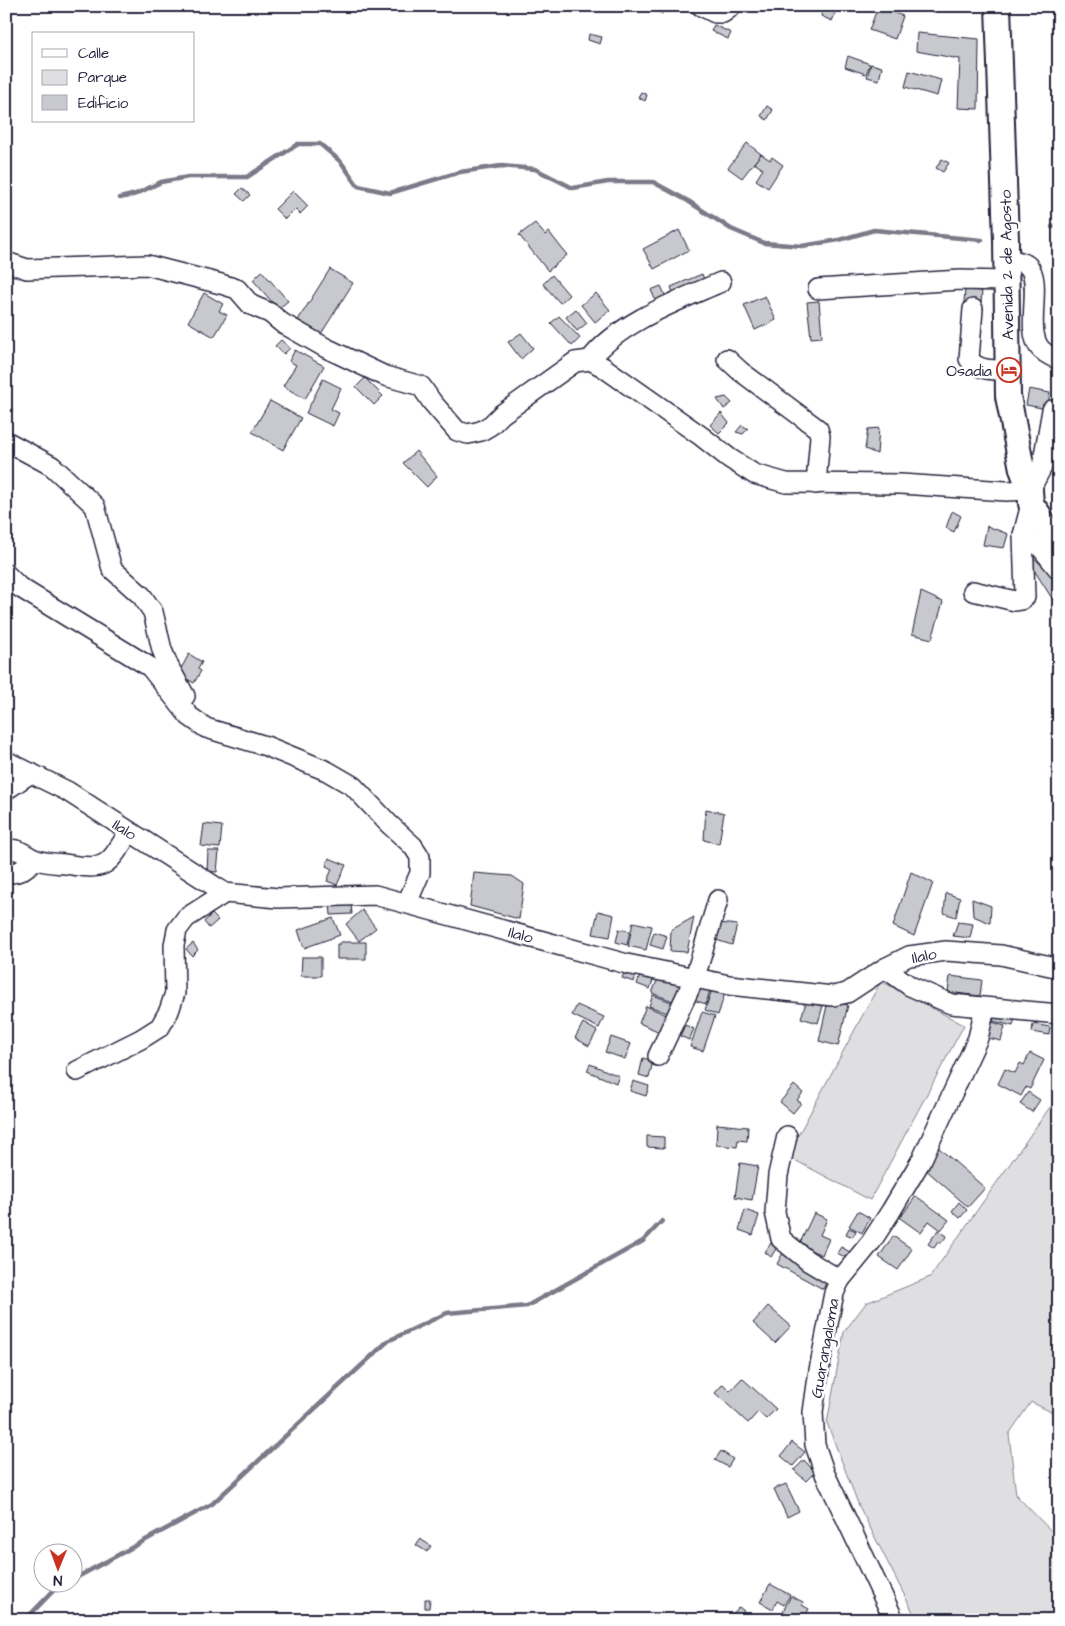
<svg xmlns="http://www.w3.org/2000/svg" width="1065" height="1626" font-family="'Architects Daughter',sans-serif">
	<rect width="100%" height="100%" fill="#fff"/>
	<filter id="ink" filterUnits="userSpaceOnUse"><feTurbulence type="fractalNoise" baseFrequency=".02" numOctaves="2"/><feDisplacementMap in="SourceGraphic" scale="10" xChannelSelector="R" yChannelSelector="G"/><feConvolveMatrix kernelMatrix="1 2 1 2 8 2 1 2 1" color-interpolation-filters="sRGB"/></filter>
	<g filter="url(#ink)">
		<g fill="#dfdfe2" stroke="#80808e">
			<path d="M881,981L964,1025L870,1200L787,1156Z"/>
			<path d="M1050,1107L1059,1112V1416L1031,1402L1009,1434L1016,1495L1059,1539V1620H917L859,1506L827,1423L844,1332L866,1303L930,1277Z"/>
		</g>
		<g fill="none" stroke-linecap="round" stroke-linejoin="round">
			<g stroke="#7a7a88" stroke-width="4.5">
				<path d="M120,198L136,194L161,182L188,177H247L298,144H320L341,162L358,186L390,193L460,172L501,166L535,169L573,188L608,182H653L688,201L731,229L764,243L802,246L839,240L874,230L982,240"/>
				<path d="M1052,227L1059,226"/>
				<path d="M72,1580L212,1504L388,1341L447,1313L527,1306L643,1241L662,1221"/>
				<path d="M25,1620L54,1590L66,1584"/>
			</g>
		</g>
		<g fill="#c8c8cf" stroke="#22223b">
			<path d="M654,6H667L662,14L653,8Z"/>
			<path d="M823,7L835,14L832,21L821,16Z"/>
			<path d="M878,7L903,16L895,39L869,30Z"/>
			<path d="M714,25L731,33L728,39L711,31Z"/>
			<path d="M917,33L979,39L978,109L958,108L960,59L916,51Z"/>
			<path d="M589,34L602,37L600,44L588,40Z"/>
			<path d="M848,56L870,64L866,74L845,67Z"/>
			<path d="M871,64L882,67L879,80L867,77Z"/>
			<path d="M909,71L941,80L937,96L905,87Z"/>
			<path d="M641,92L647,95L645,101L638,97Z"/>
			<path d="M767,106L773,110L767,120L761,116Z"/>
			<path d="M747,143L761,154L742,178L728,168Z"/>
			<path d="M761,154L770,160L772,157L783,165L768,188L756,180L763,169L754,163Z"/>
			<path d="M942,159L949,163L943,172L936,168Z"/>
			<path d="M242,188L250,195L244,201L236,194Z"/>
			<path d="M293,191L308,206L300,214L295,209L285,219L275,209Z"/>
			<path d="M535,223L545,235L549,232L567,255L548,271L519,235Z"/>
			<path d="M679,230L689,250L654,269L643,249Z"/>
			<path d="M330,269L353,283L321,334L298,320Z"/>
			<path d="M262,271L288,301L278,309L253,280Z"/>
			<path d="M702,274L705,282L676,300L671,287Z"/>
			<path d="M552,275L569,295L560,303L543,284Z"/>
			<path d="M661,286L668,301L658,306L651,290Z"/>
			<path d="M965,290L982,291L981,304L964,302Z"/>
			<path d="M204,293L223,304L219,311L227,315L214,337L188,322Z"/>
			<path d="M596,293L610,310L595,322L581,305Z"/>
			<path d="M765,296L776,320L755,330L744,305Z"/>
			<path d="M819,301L822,337L811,338L807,302Z"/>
			<path d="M576,309L587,323L577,331L566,317Z"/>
			<path d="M559,316L580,338L572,346L551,323Z"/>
			<path d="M521,333L533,348L521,359L508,342Z"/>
			<path d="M281,340L290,348L284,354L275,346Z"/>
			<path d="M295,350L324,366L305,399L283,386L296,365L289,361Z"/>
			<path d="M365,378L383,396L374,405L356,387Z"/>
			<path d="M323,379L341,388L331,409L339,413L333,426L306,413Z"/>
			<path d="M1029,389L1050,393L1047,409L1026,405Z"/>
			<path d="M726,397L732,403L724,409L717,399Z"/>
			<path d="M270,401L301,418L283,450L252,432Z"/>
			<path d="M721,413L729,423L719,433L710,425Z"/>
			<path d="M742,425L748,429L743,434L736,432Z"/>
			<path d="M879,428L877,454L865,449L868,429Z"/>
			<path d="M1058,431H1059V456L1053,455Z"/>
			<path d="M416,451L437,476L427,487L403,463Z"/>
			<path d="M952,511L961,516L954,532L946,528Z"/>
			<path d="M987,526L1008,534L1004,548L983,545Z"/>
			<path d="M1031,555L1059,582V594L1053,600L1027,559Z"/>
			<path d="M921,592L943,602L932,639L912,634Z"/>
			<path d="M189,654L202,662L198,669L201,671L194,683L178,674Z"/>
			<path d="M706,809L724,813L719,844L704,840Z"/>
			<path d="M204,824L222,826L220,848L201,846Z"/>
			<path d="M208,851H219L217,872L207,871Z"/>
			<path d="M329,858L346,865L337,885L327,881L332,869L326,866Z"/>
			<path d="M911,872L933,883L914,936L893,926Z"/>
			<path d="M474,873L512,876L524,884L519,919L470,906Z"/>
			<path d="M946,893L960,898L956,917L944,913Z"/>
			<path d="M972,899L991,906L990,923L973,916Z"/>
			<path d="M351,902L352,914L331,915L330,903Z"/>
			<path d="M362,910L376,928L359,941L346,924Z"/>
			<path d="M598,911L614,915L610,937L593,934Z"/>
			<path d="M212,914L218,920L209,928L204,922Z"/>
			<path d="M694,917L687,952L670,951L671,930Z"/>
			<path d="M333,918L340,935L304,948L298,930Z"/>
			<path d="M633,922L652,926L646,950L628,946Z"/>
			<path d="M958,922L973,924L970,938L953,936Z"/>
			<path d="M720,923L737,925L732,945L716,940Z"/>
			<path d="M619,929L630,931L627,945L616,942Z"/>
			<path d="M654,932L667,936L663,949L650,945Z"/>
			<path d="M340,942H366V959H337V944H340Z"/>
			<path d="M193,943L198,950L192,956L186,949Z"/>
			<path d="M302,957H321V976H301Z"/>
			<path d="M626,968L637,972L634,982L622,978Z"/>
			<path d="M661,971L686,981L678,1003L652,993Z"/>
			<path d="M641,973L654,977L650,989L637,984Z"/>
			<path d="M950,976L982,980L980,996L948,992Z"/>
			<path d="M696,978L712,983L706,1004L690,999Z"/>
			<path d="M714,983L727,987L718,1015L705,1010Z"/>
			<path d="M653,995L674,1003L670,1014L649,1006Z"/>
			<path d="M828,1001L848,1005L838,1046L819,1041Z"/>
			<path d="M806,1002L823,1006L818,1023L801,1018Z"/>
			<path d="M577,1005L604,1017L599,1028L572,1015Z"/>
			<path d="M646,1006L669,1016L662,1033L639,1023Z"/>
			<path d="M702,1012L715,1016L703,1051L690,1047Z"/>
			<path d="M995,1013L1015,1018L1013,1026L993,1021Z"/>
			<path d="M992,1022L1005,1026L1001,1041L988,1038Z"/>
			<path d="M583,1023L597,1031L589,1046L575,1038Z"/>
			<path d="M1033,1024L1050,1027L1049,1035L1032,1032Z"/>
			<path d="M685,1025L694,1029L689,1040L680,1036Z"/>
			<path d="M611,1037L631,1044L625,1059L605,1052Z"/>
			<path d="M1030,1053L1044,1060L1030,1089L1026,1087L1021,1096L998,1084L1005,1069L1015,1073L1020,1063L1024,1065Z"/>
			<path d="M643,1058L653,1061L649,1078L639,1075Z"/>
			<path d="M590,1064L619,1076L616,1083L587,1071Z"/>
			<path d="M633,1081L649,1086L646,1096L630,1091Z"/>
			<path d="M794,1085L803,1093L797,1100L801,1103L793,1113L780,1102Z"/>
			<path d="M1028,1092L1040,1100L1032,1112L1020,1104Z"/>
			<path d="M717,1124L748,1127L747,1141L738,1140L737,1147L716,1145Z"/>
			<path d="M647,1136L664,1137V1148L647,1147Z"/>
			<path d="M939,1148L985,1188L968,1207L924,1168Z"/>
			<path d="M740,1163L758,1166L752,1200L735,1197Z"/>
			<path d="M916,1196L949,1220L941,1230L929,1221L921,1233L900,1218Z"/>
			<path d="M959,1202L967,1210L960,1218L952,1211Z"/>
			<path d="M745,1210L759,1215L753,1235L739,1230Z"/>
			<path d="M858,1211L870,1218L862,1233L849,1226Z"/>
			<path d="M814,1213L827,1219L820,1235L829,1239L822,1255L799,1245Z"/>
			<path d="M849,1228L856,1231L853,1237L846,1234Z"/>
			<path d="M938,1230L947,1236L940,1244L938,1242L934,1248L928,1244Z"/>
			<path d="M893,1236L912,1249L898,1270L879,1257Z"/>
			<path d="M771,1243L777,1247L771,1257L765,1252Z"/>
			<path d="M841,1247L850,1252L847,1258L837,1253Z"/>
			<path d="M784,1251L830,1275L823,1289L777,1264Z"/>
			<path d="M768,1306L791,1326L775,1343L753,1323Z"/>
			<path d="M742,1378L776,1409L766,1419L758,1412L748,1423L715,1393L723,1384L730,1391Z"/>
			<path d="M792,1442L805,1452L793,1466L781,1456Z"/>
			<path d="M721,1451L733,1459L728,1467L715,1460Z"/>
			<path d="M804,1460L815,1472L806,1481L794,1470Z"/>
			<path d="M786,1484L799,1511L787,1517L774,1489Z"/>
			<path d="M420,1539L431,1546L427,1552L416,1545Z"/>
			<path d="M770,1584L790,1595L784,1605L777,1601L773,1609L760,1602Z"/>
			<path d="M791,1596L803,1602L802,1605L809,1609L803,1620H781L786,1612L783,1611Z"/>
			<path d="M425,1599H430L429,1608H425Z"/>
			<path d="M739,1607L744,1611L741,1615L744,1617L742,1620H736L731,1616Z"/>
		</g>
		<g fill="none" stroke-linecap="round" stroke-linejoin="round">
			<defs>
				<g id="minor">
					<path d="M701,6L715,13H723L732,6"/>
					<path d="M1006,259C1013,261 1023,261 1028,266C1043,281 1025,327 1039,347C1043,353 1052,357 1059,360"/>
					<path d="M6,262L27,269L147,265L221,284L237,289L251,305L270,313L282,323L326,348L385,376L421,386L432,402L457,431L468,434L481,431L491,425L502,414L575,362L590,360L603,367L701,436L729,458L754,474L786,483L901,484L1006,491L1030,490L1042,467L1052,410"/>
					<path d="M818,289L960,280L1006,281"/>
					<path d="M973,309L969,359C977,371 995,370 1008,370"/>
					<path d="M727,359L740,371L818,429L820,436L816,484"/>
					<path d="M590,360C619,322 678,301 721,282"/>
					<path d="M6,441L52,466L95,506L112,569L142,596L153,612L162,650L169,667L185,696"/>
					<path d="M1023,535L1039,545L1059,570"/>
					<path d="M6,574L19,587L150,667L189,716L206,728L266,746L327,771L353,786L389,824L413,846L420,857V873L407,903"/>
					<path d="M973,591L1015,601L1021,600L1025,597L1023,535L1031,504"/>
					<path d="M6,761L67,791L225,893L278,898L375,895L627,964L729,985L833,996L847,993L885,968L909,956L946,951L1001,955L1059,968"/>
					<path d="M6,790L31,773"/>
					<path d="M6,851C18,846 24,855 34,859C43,863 55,863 65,864C107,871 107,867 129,832"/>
					<path d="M6,872C18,876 26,867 35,860"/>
					<path d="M885,968L910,986L951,1004L1059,1014"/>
					<path d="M658,1056L695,977L718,900"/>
					<path d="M77,1071L141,1039L160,1027L169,1011L175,993L174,945L177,930L186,918L225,893"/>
					<path d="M787,1136L778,1175L775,1212L781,1239L808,1261L840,1280"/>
					<path d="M894,1620L825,1474L815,1445L813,1412L819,1370L834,1293L840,1280L871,1242L891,1211L922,1159L978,1038L985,1008"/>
				</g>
				<path id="major" d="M998,6L1006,240L1008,396L1022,469L1030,490L1031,504L1039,515L1043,523L1059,541"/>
			</defs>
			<use href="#minor" stroke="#22223b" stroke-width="22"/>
			<use href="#major" stroke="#22223b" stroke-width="28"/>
			<use href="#minor" stroke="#fff" stroke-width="19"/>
			<use href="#major" stroke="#fff" stroke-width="24"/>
		</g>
	</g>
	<defs>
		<symbol id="hotel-ring" viewBox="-11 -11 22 22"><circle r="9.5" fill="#fff" stroke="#c8321e" stroke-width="1.5"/><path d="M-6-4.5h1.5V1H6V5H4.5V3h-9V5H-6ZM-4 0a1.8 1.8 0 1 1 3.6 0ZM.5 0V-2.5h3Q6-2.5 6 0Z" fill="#c8321e"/></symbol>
	</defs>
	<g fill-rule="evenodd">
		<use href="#hotel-ring" x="995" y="356" width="28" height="28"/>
	</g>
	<g text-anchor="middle" stroke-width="5" stroke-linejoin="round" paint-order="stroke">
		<g font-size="16" fill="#22223b" stroke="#fff">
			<text transform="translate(1006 265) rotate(-91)" y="6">Avenida 2 de Agosto</text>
			<text transform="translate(125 829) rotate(33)" y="6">Ilalo</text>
			<text transform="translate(521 934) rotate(15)" y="6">Ilalo</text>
			<text transform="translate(924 955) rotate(-11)" y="6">Ilalo</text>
			<text transform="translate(824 1348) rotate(-80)" y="6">Guarangaloma</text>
		</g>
		<g font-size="16" fill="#22223b" stroke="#fff" text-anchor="end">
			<text x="992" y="376">Osadia</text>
		</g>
	</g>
	<rect width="1065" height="1626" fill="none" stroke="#fff" stroke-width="25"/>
	<rect x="12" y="12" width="1040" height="1601" fill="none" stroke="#22223b" stroke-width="2" filter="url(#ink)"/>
	<rect x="32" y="32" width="162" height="90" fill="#ffffff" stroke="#a7a7b1"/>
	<rect x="42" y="49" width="25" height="8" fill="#ffffff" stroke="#a7a7b1"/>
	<text x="78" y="58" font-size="15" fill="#22223b">Calle</text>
	<rect x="42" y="70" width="25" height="15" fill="#dfdfe2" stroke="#a7a7b1"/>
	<text x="78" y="82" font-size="15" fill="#22223b">Parque</text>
	<rect x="42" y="95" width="25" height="15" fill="#c8c8cf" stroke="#a7a7b1"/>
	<text x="78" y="108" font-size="15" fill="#22223b">Edificio</text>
	<g transform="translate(58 1568) rotate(181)"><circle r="24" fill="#ffffff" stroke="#a7a7b1"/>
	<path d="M0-4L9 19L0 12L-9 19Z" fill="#c8321e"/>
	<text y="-8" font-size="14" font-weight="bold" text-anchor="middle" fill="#22223b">N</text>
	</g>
</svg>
